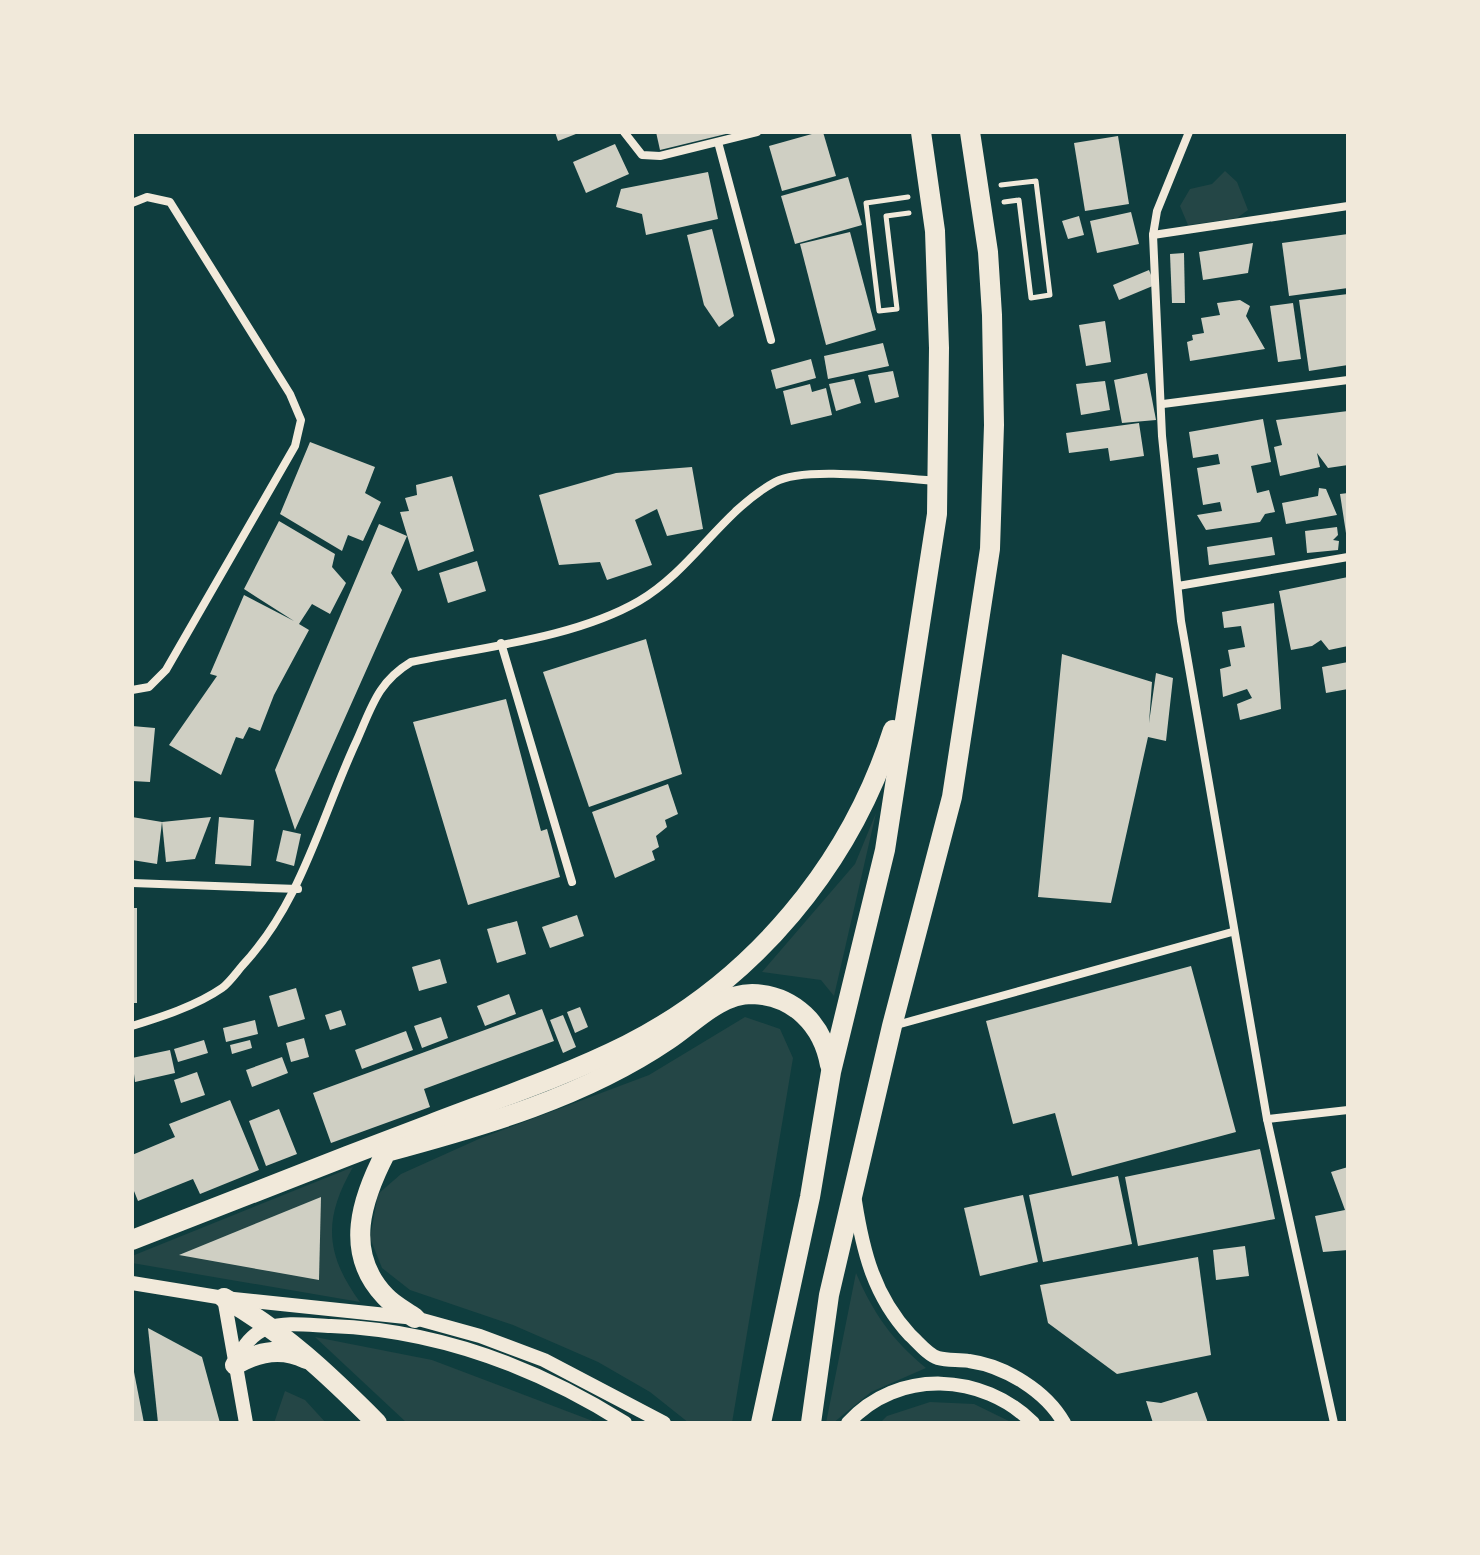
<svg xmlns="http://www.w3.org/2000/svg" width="1480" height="1555" font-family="'Asap Condensed',sans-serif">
	<rect width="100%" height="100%" fill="#0f3d3e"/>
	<g fill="#244646">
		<path d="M1225,171L1237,182L1248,210L1237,218L1188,225L1180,206L1190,189L1212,184Z"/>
		<path d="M876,813L834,996L821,980L762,972L855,864Z"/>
		<path d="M745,1017L780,1029L793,1058L732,1423H689L650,1392L598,1362L513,1325L410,1290L382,1268L370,1238L378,1194L401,1174L481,1138L649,1075Z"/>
		<path d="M353,1167C323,1219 325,1254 360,1302L132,1263V1256Z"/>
		<path d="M856,1273C873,1313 892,1340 926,1368L871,1392L833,1423H826Z"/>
		<path d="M315,1337L432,1360L598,1423H407Z"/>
		<path d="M285,1391L305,1400L326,1423H274Z"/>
		<path d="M930,1402L974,1404L1013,1423H880L887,1416Z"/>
	</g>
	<g fill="#cfcfc3">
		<path d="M555,132H581L558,141Z"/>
		<path d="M656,132H730V133L660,150Z"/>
		<path d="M819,132H823L836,176L782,191L769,146Z"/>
		<path d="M1118,136L1129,204L1085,211L1074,143Z"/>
		<path d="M615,144L629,174L586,193L573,162Z"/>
		<path d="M708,172L718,219L646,235L642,214L616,207L621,189Z"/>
		<path d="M848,177L862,225L795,244L781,196Z"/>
		<path d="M1131,212L1139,244L1097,253L1090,221Z"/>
		<path d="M1079,216L1084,235L1068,239L1062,221Z"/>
		<path d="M712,229L734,316L719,327L704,305L687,235Z"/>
		<path d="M850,232L876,330L826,345L800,244Z"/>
		<path d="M1348,234V288L1289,296L1282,243Z"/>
		<path d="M1253,243L1248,273L1203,280L1199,252Z"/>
		<path d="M1184,253L1185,303H1172L1170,254Z"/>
		<path d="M1149,270L1155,285L1119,300L1113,285Z"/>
		<path d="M1348,294V365L1309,371L1299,300Z"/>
		<path d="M1240,300L1250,306L1246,316L1265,349L1190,361L1187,342L1193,340L1192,335L1204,333L1201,318L1220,315L1217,303Z"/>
		<path d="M1293,303L1301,359L1278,362L1270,306Z"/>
		<path d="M1105,321L1111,362L1086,366L1079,325Z"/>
		<path d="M883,343L889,366L828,379L824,356Z"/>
		<path d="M811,359L816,378L776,389L771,370Z"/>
		<path d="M893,371L899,397L875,403L868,375Z"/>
		<path d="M1147,373L1156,420L1122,423L1114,380Z"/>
		<path d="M854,379L861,403L836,411L829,384Z"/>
		<path d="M1105,381L1110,410L1081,415L1076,384Z"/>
		<path d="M810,384L812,392L826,388L832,415L791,425L783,391Z"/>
		<path d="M1348,411V465L1328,468L1317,453L1320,467L1280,476L1274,447L1282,445L1276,420Z"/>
		<path d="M1263,419L1271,462L1251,466L1257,493L1269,490L1275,512L1265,514L1260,522L1206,530L1197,515L1222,511L1220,502L1203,505L1197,468L1220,464L1218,454L1193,458L1189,432Z"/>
		<path d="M1139,423L1144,456L1110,461L1108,448L1069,453L1066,433Z"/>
		<path d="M310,442L375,467L365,493L381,502L363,541L348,535L342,551L280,514Z"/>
		<path d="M692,467L703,529L667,536L657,509L635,520L652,565L607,580L600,562L559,565L539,495L616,473Z"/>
		<path d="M452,476L474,551L418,571L400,512L409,511L405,498L417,495L416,485Z"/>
		<path d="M1319,488L1326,489L1337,515L1286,524L1282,503L1318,496Z"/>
		<path d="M1348,493V533H1346L1340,494Z"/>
		<path d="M279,521L335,554L332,567L346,583L330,614L312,604L299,624L309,630L274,695L260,731L249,727L243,739L236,737L221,775L169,745L217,676L210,674L244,595L294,621L244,589Z"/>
		<path d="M379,524L407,536L391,573L402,590L295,830L275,770Z"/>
		<path d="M1337,527L1338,535L1333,540L1339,541L1338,550L1307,553L1305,531Z"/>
		<path d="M1272,537L1275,555L1209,565L1207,547Z"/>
		<path d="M477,561L486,591L448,603L439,573Z"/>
		<path d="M1348,577V646L1329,650L1321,640L1312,646L1291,650L1279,591Z"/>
		<path d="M1274,603L1281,709L1240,720L1237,704L1252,698L1247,689L1223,697L1220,669L1231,666L1228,650L1245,647L1241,626L1224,628L1222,612Z"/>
		<path d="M646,639L682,774L589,807L543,672Z"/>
		<path d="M1062,654L1152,682L1149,723L1156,673L1173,678L1166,741L1148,737L1111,903L1038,897Z"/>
		<path d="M1348,662V689L1326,693L1322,667Z"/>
		<path d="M506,699L541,831L547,829L560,877L468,905L413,722Z"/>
		<path d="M132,726L155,728L150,782L132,781Z"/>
		<path d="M668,784L678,814L665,820L667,827L656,836L659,847L652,851L655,860L615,878L592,812Z"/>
		<path d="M132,817L162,822L157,864L132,860Z"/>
		<path d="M211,817L195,859L166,862L162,822Z"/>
		<path d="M219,817L254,820L251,866L215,864Z"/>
		<path d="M283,830L301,834L294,866L276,861Z"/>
		<rect x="132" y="908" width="5" height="95"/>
		<path d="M577,915L584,936L550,948L542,927Z"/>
		<path d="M517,921L526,954L497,963L487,929Z"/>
		<path d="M440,959L447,983L419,991L412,967Z"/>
		<path d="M1191,966L1236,1132L1072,1176L1055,1113L1013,1124L986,1021Z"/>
		<path d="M296,988L305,1019L278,1027L269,996Z"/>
		<path d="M509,994L516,1014L485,1026L477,1006Z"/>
		<path d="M580,1007L588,1027L575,1033L567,1012Z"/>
		<path d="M542,1009L554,1041L424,1089L430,1107L331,1143L313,1093Z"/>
		<path d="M341,1010L346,1025L330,1030L325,1015Z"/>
		<path d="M563,1015L576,1047L563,1053L550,1020Z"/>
		<path d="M441,1017L448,1038L422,1048L414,1026Z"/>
		<path d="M255,1020L258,1034L226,1042L223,1028Z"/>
		<path d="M406,1031L413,1050L362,1069L355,1050Z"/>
		<path d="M304,1038L309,1057L291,1062L286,1043Z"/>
		<path d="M204,1040L208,1053L178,1062L174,1049Z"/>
		<path d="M250,1040L252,1048L232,1054L230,1045Z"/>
		<path d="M170,1050L175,1073L135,1082L132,1058Z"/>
		<path d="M282,1057L288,1073L252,1087L246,1070Z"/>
		<path d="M197,1072L205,1095L181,1103L174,1080Z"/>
		<path d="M230,1100L259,1170L200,1194L193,1179L138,1201L132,1186V1155L175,1137L169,1124Z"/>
		<path d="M279,1109L297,1154L266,1166L249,1121Z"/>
		<path d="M1260,1149L1275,1219L1138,1246L1125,1177Z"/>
		<path d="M1348,1167V1250L1323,1252L1315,1216L1345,1210L1331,1172Z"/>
		<path d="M1118,1176L1132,1244L1043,1262L1029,1195Z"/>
		<path d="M1023,1195L1038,1262L980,1276L964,1208Z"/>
		<path d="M321,1197L319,1280L179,1255Z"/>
		<path d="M1245,1246L1249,1276L1216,1280L1213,1250Z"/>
		<path d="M1198,1257L1211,1355L1117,1374L1048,1323L1040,1285Z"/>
		<path d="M148,1328L202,1357L220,1423H158Z"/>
		<path d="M132,1367H133L144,1423H132Z"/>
		<path d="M1197,1392L1208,1423H1153L1146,1401L1161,1403Z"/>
	</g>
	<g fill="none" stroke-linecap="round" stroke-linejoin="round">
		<g stroke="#f1e9da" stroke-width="5">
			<path d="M1001,185L1036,181L1050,295L1031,298L1019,200L1004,202"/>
			<path d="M908,197L866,203L879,311L897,309L886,216L909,213"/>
		</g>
		<g stroke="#f1e9da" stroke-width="8">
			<path d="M624,132L642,155L660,156L757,132"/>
			<path d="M1189,132L1157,211L1153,235L1162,436L1181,621L1267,1119L1334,1423"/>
			<path d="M718,142L771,340"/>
			<path d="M132,203L147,197L170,202L290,394L301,420L295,446L166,670L149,687L132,690"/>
			<path d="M1153,235L1348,206"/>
			<path d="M1163,404L1348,380"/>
			<path d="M1178,586L1348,557"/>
			<path d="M501,643L572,882"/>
			<path d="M132,883L298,889"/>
			<path d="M132,1026C161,1017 196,1006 222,988C229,983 236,973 242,966C302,902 321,817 357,740C372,706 378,682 411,662C483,647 575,638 639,601C692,570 722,511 775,482C805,465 901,479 938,481"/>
			<path d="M893,1026L1232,932"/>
			<path d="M1267,1119L1348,1110"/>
		</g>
		<g stroke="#f1e9da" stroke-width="14">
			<path d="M855,1201C863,1252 874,1296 910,1335C918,1342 928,1355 938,1358C948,1361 959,1359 969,1361C1005,1366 1046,1391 1064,1423"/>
			<path d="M132,1283L224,1298L415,1318L480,1336L544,1360L664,1423"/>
			<path d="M224,1298L246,1423"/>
			<path d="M235,1365C253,1316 286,1324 331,1326C436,1330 536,1367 625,1423"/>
			<path d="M848,1423C898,1368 983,1373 1033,1423"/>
		</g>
		<g stroke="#f1e9da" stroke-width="20">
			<path d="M132,1240C231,1201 331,1162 431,1124C496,1099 565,1076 627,1045C754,980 850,865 893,730"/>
			<path d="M224,1298C284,1332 329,1375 377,1423"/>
			<path d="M415,1318C405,1311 393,1305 385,1296C343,1252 362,1198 386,1152C483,1126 584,1097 668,1040C694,1023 719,994 752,994C794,995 823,1025 830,1065"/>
			<path d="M235,1365C257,1352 281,1346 306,1359"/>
			<path d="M761,1423L810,1197L831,1072L885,850L937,514L939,348L935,231L921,132"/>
			<path d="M811,1423L829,1295L892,1026L952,797L990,549L994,425L992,315L988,252L970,132"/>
		</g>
	</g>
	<rect width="1480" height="1555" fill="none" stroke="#f1e9da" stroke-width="268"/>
</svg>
